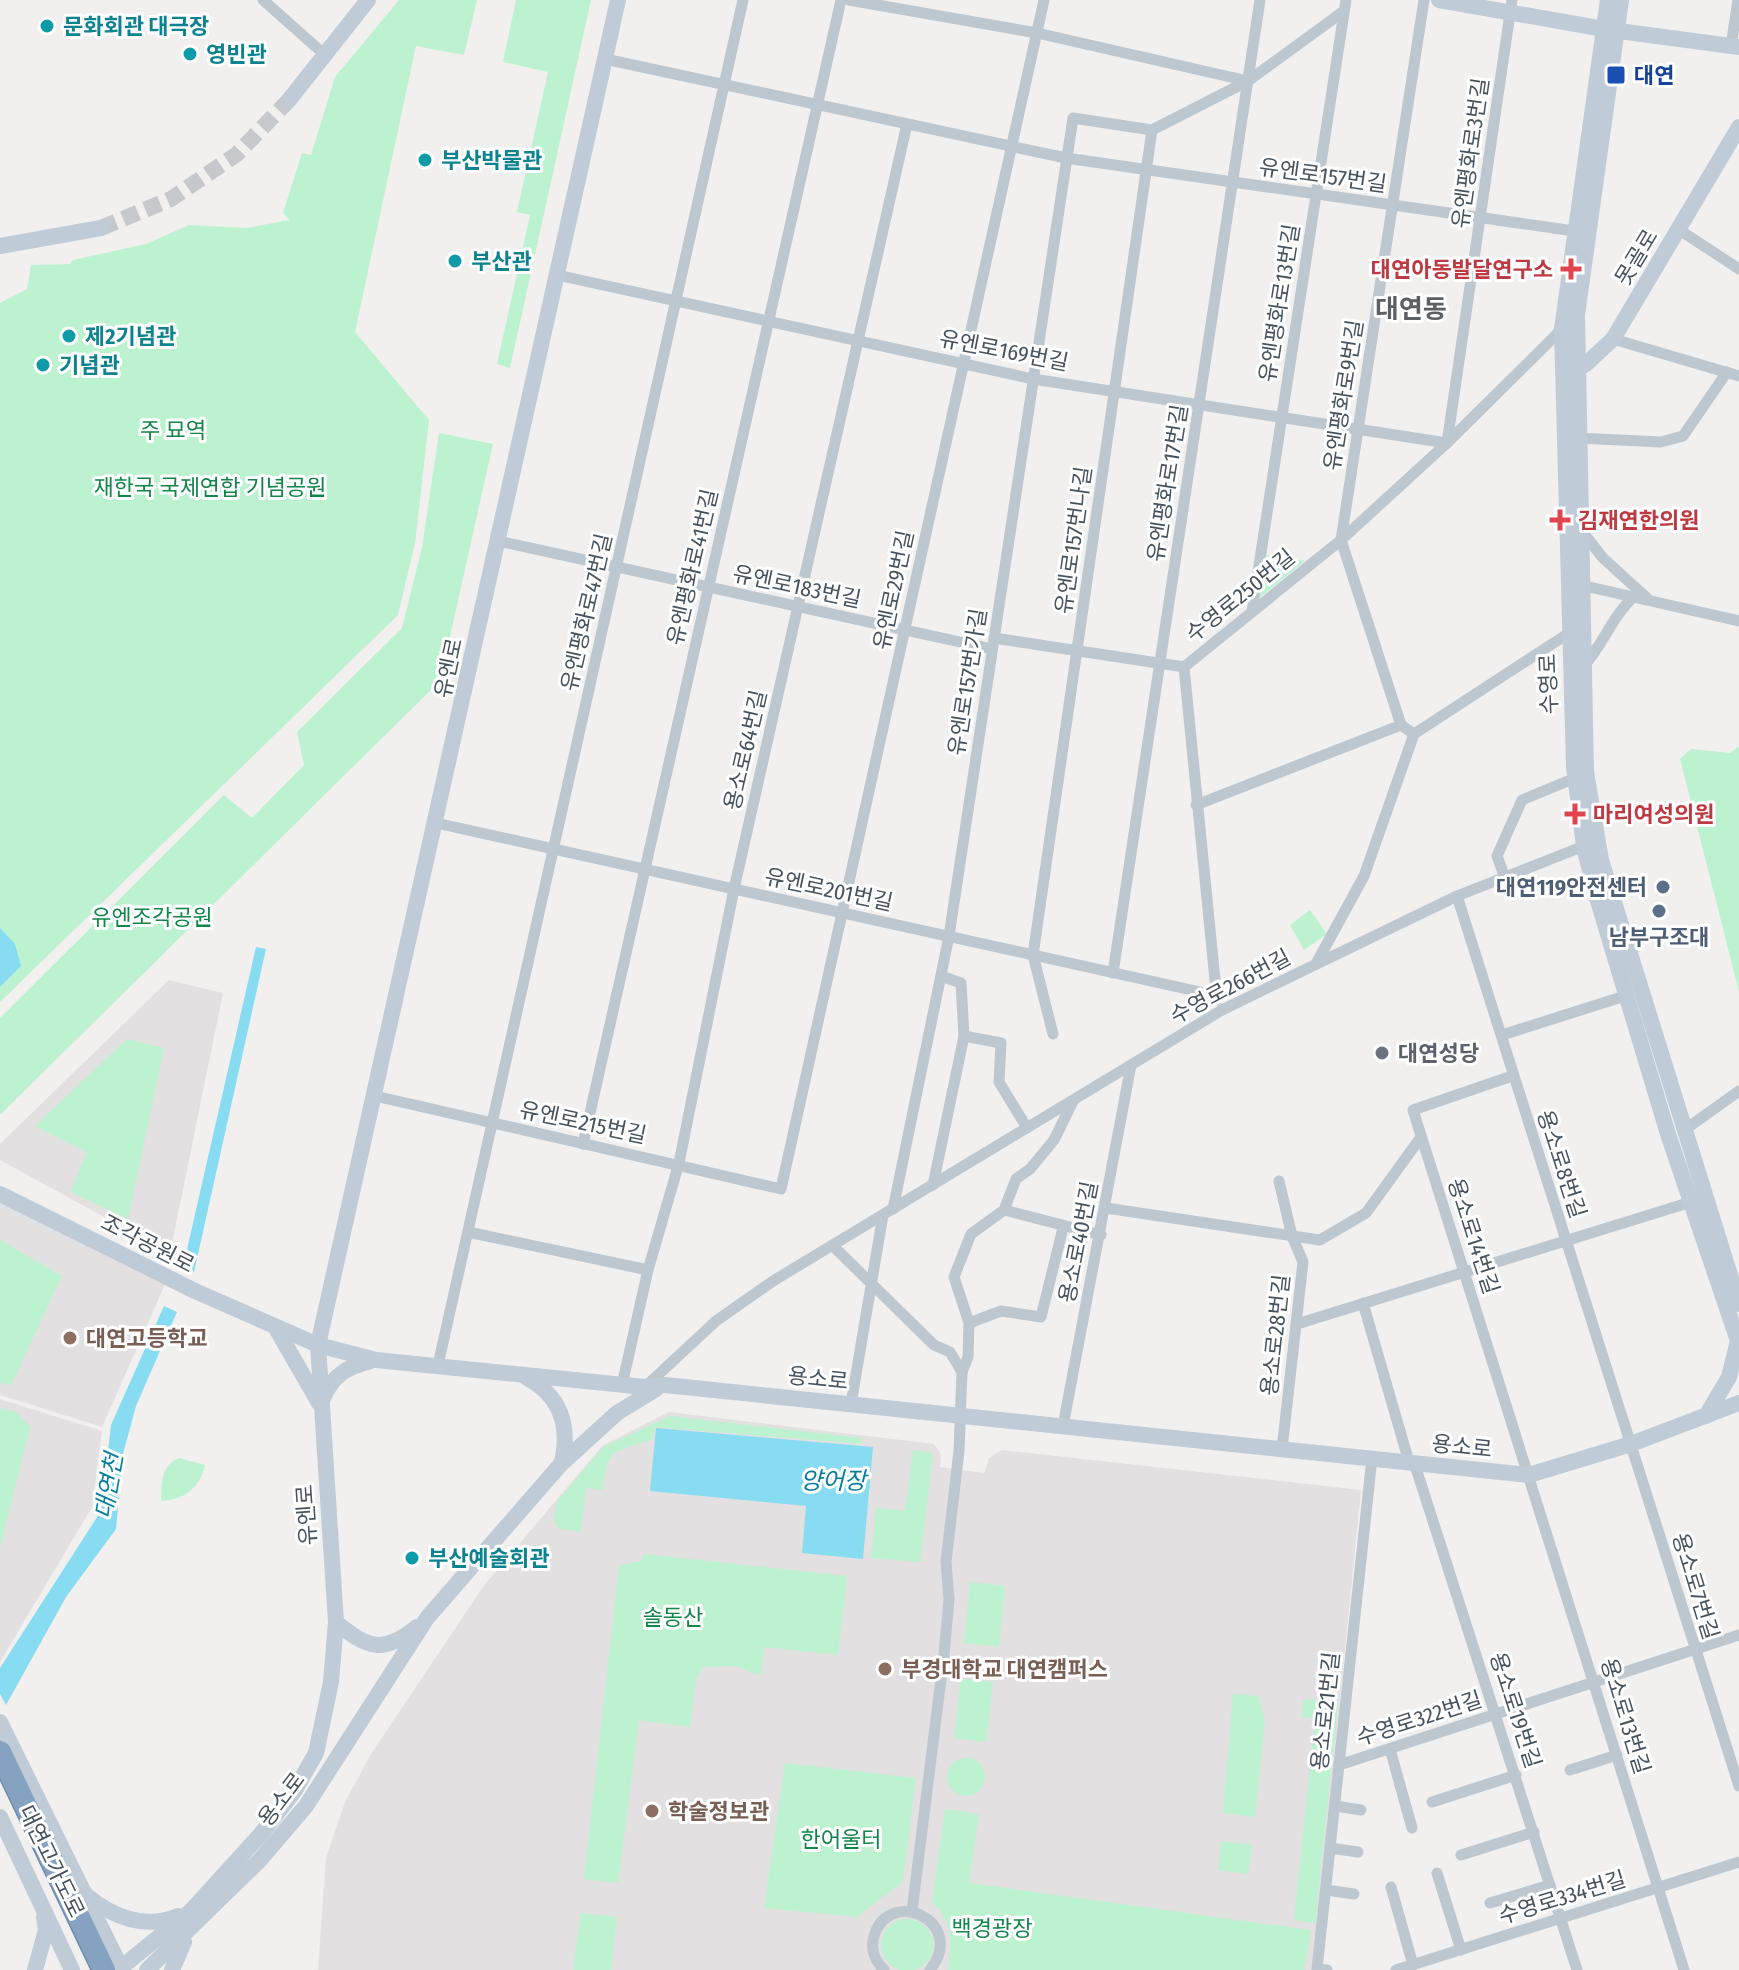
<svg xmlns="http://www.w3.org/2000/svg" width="1739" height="1970" font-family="'Fira Sans Condensed','Noto Sans KR',sans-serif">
	<rect width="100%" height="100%" fill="#f2efef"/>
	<g fill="#e3e0e1">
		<path d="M169,980L223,993L170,1253L0,1160V1144Z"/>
		<path d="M0,1199L166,1282L102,1427L0,1395Z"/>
		<path d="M0,1399L102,1431L92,1507L0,1662Z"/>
		<path d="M669,1412L934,1444L941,1454L940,1467L984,1473L989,1458L1002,1450L1361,1490L1313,1970H318L326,1858L345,1802L371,1754L482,1588L602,1446Z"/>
	</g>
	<g fill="#bcf2d0">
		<path d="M399,0H477L464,55L416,46L355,332L429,420L415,543L398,615L0,1002V303L27,289L31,265L70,264L73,260L146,244L189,225L246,228L290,220L283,213L302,153L311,155L335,77Z"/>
		<path d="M516,0H591L510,368L497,364L530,215L517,212L548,72L503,62Z"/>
		<path d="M439,433L493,444L440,681L0,1115V1018L224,795L252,818L304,765L297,732L402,628L422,547Z"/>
		<path d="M1266,555L1305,561L1258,599Z"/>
		<path d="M1739,746V992L1680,759L1691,749L1730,753Z"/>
		<path d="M1310,910L1327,934L1304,950L1290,925Z"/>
		<path d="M127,1039L164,1048L128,1219L71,1192L86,1152L35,1126Z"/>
		<path d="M0,1240L62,1276L11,1385L0,1383Z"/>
		<path d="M0,1408L16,1412L30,1427L0,1548Z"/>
		<path d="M670,1416L862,1438L861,1444L655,1427L653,1439C614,1453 607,1446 603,1490L586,1488L581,1532L558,1528L554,1522L556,1503L603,1447Z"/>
		<path d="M913,1450L933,1453L920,1562L871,1558L876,1508L905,1511Z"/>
		<path d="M179,1458L205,1465C200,1488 184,1500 161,1501C162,1483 160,1466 179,1458Z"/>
		<path d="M644,1554L847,1576L838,1655L764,1647L761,1676L735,1666L702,1667L696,1680L690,1727L639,1720L618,1883L584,1879L619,1566L641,1561Z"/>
		<path d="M970,1582L1005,1586L999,1647L964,1643Z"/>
		<path d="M961,1678L993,1682L986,1742L954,1738Z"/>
		<path d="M1233,1694L1258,1696L1265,1720L1255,1817L1223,1813Z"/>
		<path d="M1303,1699L1338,1703L1315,1923L1294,1920L1315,1719L1302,1717Z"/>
		<circle cx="966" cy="1777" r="19"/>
		<path d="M785,1763L916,1778L903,1881L857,1917L764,1908Z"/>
		<path d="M945,1809L979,1814L969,1883L1311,1930L1304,1970H948C952,1942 954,1923 932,1902Z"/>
		<path d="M1221,1841L1252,1845L1248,1874L1218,1870Z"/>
		<path d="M581,1913L617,1917L611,1970H573Z"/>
		<circle cx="907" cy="1945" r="26"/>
	</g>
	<g fill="#87dcf1">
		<path d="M0,928L15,944L21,966L0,987Z"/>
		<path d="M256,947L266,949L194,1272L183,1267Z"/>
		<path d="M164,1306L177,1312L136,1406L123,1454L116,1529L66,1597L6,1705L0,1694V1668L101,1511L111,1425Z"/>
		<path d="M656,1428L873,1447L863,1559L802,1553L806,1506L650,1491Z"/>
	</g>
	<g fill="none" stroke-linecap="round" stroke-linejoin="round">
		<path stroke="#c7c8cb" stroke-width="16" stroke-dasharray="16 8" stroke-linecap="butt" d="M101,228L171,199L237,154L289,100"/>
		<defs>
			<path id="highway" d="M0,1752L104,1970"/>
		</defs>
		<use href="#highway" stroke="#708dad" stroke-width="25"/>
		<g stroke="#bcc7cf" stroke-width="11">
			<path d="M263,0L325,55"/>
			<path d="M849,0L1037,33L1248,81"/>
			<path d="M1731,46L1738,0"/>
			<path d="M605,59L1066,158L1574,231"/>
			<path d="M1678,229L1739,269"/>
			<path d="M557,275L1033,379L1447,443L1512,0"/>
			<path d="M1613,339L1739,376"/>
			<path d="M1577,438L1661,442L1683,436L1727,372"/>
			<path d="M1581,530L1603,558L1647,598"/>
			<path d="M498,541L992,649"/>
			<path d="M1576,584L1739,621"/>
			<path d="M1252,611L1346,0"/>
			<path d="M994,638L1184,667"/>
			<path d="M1184,667L1341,540L1447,443L1562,329"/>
			<path d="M1184,667L1217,1000"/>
			<path d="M1582,668C1605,643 1609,621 1633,597"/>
			<path d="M1414,734L1401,725L1341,540L1424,0"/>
			<path d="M1196,805L1401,725"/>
			<path d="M436,823L1214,995"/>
			<path d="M1505,878L1497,856L1522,800L1575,778"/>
			<path d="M1457,896L1739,1786"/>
			<path d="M1317,962L1364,876L1414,734L1569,633"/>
			<path d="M1113,973L1260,0"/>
			<path d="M1053,1034L1033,955L1152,130"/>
			<path d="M1502,1035L1628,995"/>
			<path d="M964,1036L1001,1043L999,1082L1027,1128"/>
			<path d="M1512,1076L1413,1110L1684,1970"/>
			<path d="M375,1096L781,1189L1044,0"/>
			<path d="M1683,1131L1739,1091"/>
			<path d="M583,1144L841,0"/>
			<path d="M1279,1181L1292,1236L1303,1262L1282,1449"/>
			<path d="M933,1185L964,1036L961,983L941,976"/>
			<path d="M1106,1208L1320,1240L1366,1213L1421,1137"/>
			<path d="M893,1209L949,936L1073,118L1152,130L1248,81L1344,11"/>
			<path d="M1004,1210L1101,1235"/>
			<path d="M468,1232L648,1270"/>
			<path d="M833,1246L934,1345L950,1352L962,1372"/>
			<path d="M1363,1303L1409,1462"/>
			<path d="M969,1323L1001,1311L1041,1317L1063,1228"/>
			<path d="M1297,1324L1691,1202"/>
			<path d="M438,1365L743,0"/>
			<path d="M622,1385L648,1270L679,1163L734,889L907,124"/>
			<path d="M645,1387L716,1321L773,1281L1222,1010L1457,896L1584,846"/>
			<path d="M851,1404L883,1215"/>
			<path d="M1063,1426L1131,1065"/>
			<path d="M1414,1462L1577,1970"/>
			<path d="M1390,1749L1412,1828"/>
			<path d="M1339,1765L1739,1635"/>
			<path d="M1570,1770L1617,1755"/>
			<path d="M1432,1802L1516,1775"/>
			<path d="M1335,1806L1361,1810"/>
			<path d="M1330,1848L1358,1852"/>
			<path d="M1461,1855L1534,1832"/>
			<path d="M1437,1873L1461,1950"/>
			<path d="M1391,1887L1413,1965"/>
			<path d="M1326,1890L1354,1894"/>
			<path d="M1490,1903L1550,1885"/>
			<path d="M912,1911L944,1655L949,1599L946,1562L959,1451L962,1372L968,1357L969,1323L954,1277L971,1234L1004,1210L1016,1179L1030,1169L1054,1140L1073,1101"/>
			<path d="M884,1970C875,1961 870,1949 874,1936C889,1886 968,1921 930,1970"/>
			<path d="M1327,1970L1317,1969L1372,1458"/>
			<path d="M1396,1970L1739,1862"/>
		</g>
		<g stroke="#bfcbd7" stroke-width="16">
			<path d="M1439,0L1604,29L1739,47"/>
			<path d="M1608,0L1562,329L1574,767L1584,846L1595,891L1668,1134L1739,1344"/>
			<path d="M1621,0L1577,315L1586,772L1601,860L1739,1304"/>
			<path d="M289,100L368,0"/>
			<path d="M0,246L101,228"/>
			<path d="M1568,374L1586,364L1613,339L1739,127"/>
			<path d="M0,1194L195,1291L318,1345L376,1360L644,1387L665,1385L1529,1475L1631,1444L1739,1403"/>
			<path d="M277,1330L319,1403"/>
			<path d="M527,1378C561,1396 570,1426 562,1462"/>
			<path d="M323,1398C333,1375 347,1367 371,1361"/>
			<path d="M1706,1416L1729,1377L1738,1341"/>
			<path d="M336,1622C367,1649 384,1654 417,1627"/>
			<path d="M0,1722L122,1970"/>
			<path d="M0,1817L72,1970"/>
			<path d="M86,1895C112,1917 146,1930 178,1916"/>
			<path d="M35,1970L46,1930L44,1917"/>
			<path d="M118,1970L191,1911L261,1834L295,1790L316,1753L331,1682L336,1622L318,1345L618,0"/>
			<path d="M147,1970L259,1861L306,1806L427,1618L561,1464L617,1413L656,1389"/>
			<path d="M172,1970L184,1942"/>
		</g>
		<use href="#highway" stroke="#85a2c1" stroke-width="22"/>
	</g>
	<g fill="#0f9aa8" stroke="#fff" stroke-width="3">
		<circle cx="47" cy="26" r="8"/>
		<circle cx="190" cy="54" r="8"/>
		<circle cx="425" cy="160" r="8"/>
		<circle cx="455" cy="261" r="8"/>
		<circle cx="69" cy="336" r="8"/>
		<circle cx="43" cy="365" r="8"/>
		<circle cx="412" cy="1558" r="8"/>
	</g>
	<rect fill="#1a4fb4" stroke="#fff" stroke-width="3" x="1606" y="65" width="20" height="20" rx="4"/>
	<g fill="#e0444e" stroke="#fff" stroke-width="3">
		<path d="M1567 257h8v8h8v8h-8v8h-8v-8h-8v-8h8z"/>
		<path d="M1556 508h8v8h8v8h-8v8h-8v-8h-8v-8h8z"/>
		<path d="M1571 802h8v8h8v8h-8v8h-8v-8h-8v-8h8z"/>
	</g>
	<g fill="#5c6f8a" stroke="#fff" stroke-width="3">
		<circle cx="1663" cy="887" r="8"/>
		<circle cx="1659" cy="911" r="8"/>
	</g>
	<circle fill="#6b7280" stroke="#fff" stroke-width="3" cx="1382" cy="1053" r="8"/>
	<g fill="#8d6e63" stroke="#fff" stroke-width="3">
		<circle cx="70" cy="1338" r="8"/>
		<circle cx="885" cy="1669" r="8"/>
		<circle cx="652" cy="1811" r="8"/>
	</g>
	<g text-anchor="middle" stroke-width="6" stroke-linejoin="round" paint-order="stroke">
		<g font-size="22" font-weight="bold" fill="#0d838f" stroke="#fff" text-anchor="start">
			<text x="63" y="34">문화회관 대극장</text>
			<text x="206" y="62">영빈관</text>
			<text x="441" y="168">부산박물관</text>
			<text x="471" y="269">부산관</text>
			<text x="85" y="344">제2기념관</text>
			<text x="59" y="373">기념관</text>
			<text x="428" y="1566">부산예술회관</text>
		</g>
		<g font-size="22" font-weight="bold" fill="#164399" stroke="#fff" text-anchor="start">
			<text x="1634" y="83">대연</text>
		</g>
		<g font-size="22" fill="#46535e" stroke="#fff">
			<text transform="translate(1470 153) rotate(-82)" y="8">유엔평화로3번길</text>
			<text transform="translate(1323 175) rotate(8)" y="8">유엔로157번길</text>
			<text transform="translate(1636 257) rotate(-59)" y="8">못골로</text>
			<text transform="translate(1279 303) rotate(-81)" y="8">유엔평화로13번길</text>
			<text transform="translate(1004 350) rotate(11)" y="8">유엔로169번길</text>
			<text transform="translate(1343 395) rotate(-81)" y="8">유엔평화로9번길</text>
			<text transform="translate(1167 483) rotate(-81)" y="8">유엔평화로17번길</text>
			<text transform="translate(1073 540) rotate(-82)" y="8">유엔로157번나길</text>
			<text transform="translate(692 567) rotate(-77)" y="8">유엔평화로41번길</text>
			<text transform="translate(797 586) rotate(12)" y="8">유엔로183번길</text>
			<text transform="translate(893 590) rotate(-78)" y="8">유엔로29번길</text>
			<text transform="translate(1240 595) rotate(-39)" y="8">수영로250번길</text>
			<text transform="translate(586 612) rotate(-77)" y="8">유엔평화로47번길</text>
			<text transform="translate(448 668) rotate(-78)" y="8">유엔로</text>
			<text transform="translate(967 682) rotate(-81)" y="8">유엔로157번가길</text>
			<text transform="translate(1548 684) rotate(-92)" y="8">수영로</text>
			<text transform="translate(745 750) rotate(-77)" y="8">용소로64번길</text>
			<text transform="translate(829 889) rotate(12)" y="8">유엔로201번길</text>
			<text transform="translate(1230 986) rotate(-28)" y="8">수영로266번길</text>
			<text transform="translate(583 1122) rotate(12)" y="8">유엔로215번길</text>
			<text transform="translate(1562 1164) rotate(72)" y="8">용소로8번길</text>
			<text transform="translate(1474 1236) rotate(72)" y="8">용소로14번길</text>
			<text transform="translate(1078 1242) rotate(-79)" y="8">용소로40번길</text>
			<text transform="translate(148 1243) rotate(27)" y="8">조각공원로</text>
			<text transform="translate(1275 1335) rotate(-84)" y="8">용소로28번길</text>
			<text transform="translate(818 1378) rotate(6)" y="8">용소로</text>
			<text transform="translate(1462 1446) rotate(6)" y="8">용소로</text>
			<text transform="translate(306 1515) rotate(-94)" y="8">유엔로</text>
			<text transform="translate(1696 1586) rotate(73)" y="8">용소로7번길</text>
			<text transform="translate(1516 1710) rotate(72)" y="8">용소로19번길</text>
			<text transform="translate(1325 1711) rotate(-84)" y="8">용소로21번길</text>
			<text transform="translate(1626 1716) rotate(73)" y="8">용소로13번길</text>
			<text transform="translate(1419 1718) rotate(-18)" y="8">수영로322번길</text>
			<text transform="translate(281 1799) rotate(-53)" y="8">용소로</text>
			<text transform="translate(52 1861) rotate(64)" y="8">대연고가도로</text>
			<text transform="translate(1562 1897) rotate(-17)" y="8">수영로334번길</text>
		</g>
		<g font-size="22" font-weight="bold" fill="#be3a42" stroke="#fff" text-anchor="start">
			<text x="1553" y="277" text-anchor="end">대연아동발달연구소</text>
			<text x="1578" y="528">김재연한의원</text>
			<text x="1593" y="822">마리여성의원</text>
		</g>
		<g font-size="22" fill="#12854a" stroke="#fff">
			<text x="173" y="438">주 묘역</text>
			<text x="210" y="495">재한국 국제연합 기념공원</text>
			<text x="152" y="925">유엔조각공원</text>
			<text x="673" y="1625">솔동산</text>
			<text x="841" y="1847">한어울터</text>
			<text x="992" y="1936">백경광장</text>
		</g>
		<g font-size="22" font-weight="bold" fill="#4e5e75" stroke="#fff" text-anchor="end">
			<text x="1647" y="895">대연119안전센터</text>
			<text x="1659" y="945" text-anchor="middle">남부구조대</text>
		</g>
		<g font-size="22" font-weight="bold" fill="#5b616d" stroke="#fff" text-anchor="start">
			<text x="1398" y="1061">대연성당</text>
		</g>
		<g font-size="22" font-weight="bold" fill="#785e54" stroke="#fff" text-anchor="start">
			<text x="86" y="1346">대연고등학교</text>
			<text x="901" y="1677">부경대학교 대연캠퍼스</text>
			<text x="668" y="1819">학술정보관</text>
		</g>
		<g font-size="24" font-style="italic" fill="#067d9b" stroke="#fff">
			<text x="833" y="1489">양어장</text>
			<text transform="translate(109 1486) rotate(-80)" y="8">대연천</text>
		</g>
		<g font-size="26" font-weight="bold" fill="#5c6065" stroke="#fff">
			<text x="1411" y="318">대연동</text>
		</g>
	</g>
</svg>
